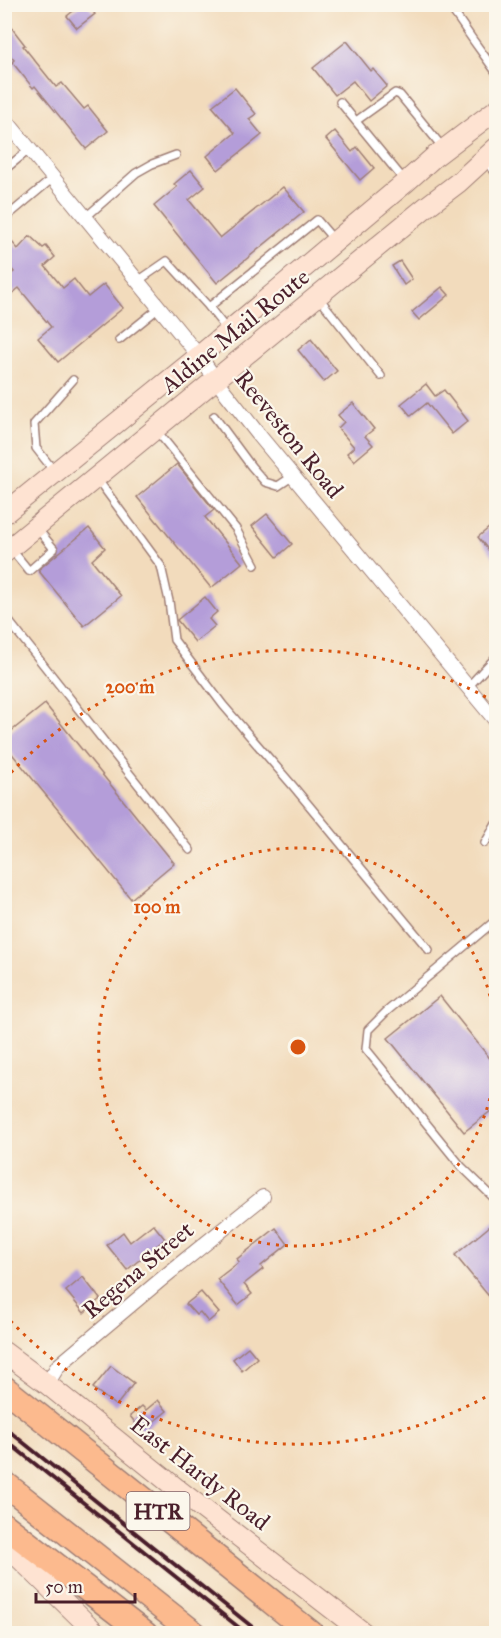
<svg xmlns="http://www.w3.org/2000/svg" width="501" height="1638" font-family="'IM FELL Great Primer',serif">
	<rect width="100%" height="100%" fill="#fbf7ec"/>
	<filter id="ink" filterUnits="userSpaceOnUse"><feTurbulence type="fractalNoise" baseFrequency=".0167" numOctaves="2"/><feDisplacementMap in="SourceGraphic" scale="12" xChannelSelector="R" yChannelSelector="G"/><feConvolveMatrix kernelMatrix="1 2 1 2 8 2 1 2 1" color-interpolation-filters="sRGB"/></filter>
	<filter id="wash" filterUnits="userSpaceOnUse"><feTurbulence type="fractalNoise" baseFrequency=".008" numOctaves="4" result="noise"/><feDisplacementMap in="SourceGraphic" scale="24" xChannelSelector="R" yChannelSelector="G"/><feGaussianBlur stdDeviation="1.35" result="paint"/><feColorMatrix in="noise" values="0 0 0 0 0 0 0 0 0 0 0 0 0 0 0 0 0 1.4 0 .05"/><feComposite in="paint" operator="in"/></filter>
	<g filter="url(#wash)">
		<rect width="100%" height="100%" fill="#f2dbbc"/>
		<g id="blocks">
			<g fill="#b49dd9">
				<path d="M82,4H87L95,14L77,28L67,16Z"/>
				<path d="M4,18L25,45L23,46L56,87L62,83L84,109L88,106L108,131L86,149L35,86L33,88L12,62L14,60L4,48Z"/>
				<path d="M347,41L371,71L373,69L387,86L369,101L353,81L335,95L313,68Z"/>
				<path d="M235,88L256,114L249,119L262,135L218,170L207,156L235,133L212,106Z"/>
				<path d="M335,131L352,152L357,147L374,168L360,180L326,139Z"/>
				<path d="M191,170L205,187L189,200L220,238L283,187L304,212L217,283L154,206L177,187L174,184Z"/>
				<path d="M4,233L18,249L30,236L43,248L46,246L55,257L45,266L63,288L74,279L88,297L104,284L123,308L58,362L38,338L51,327L19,288L4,300V280L14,272L4,260Z"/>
				<path d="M400,261L412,279L404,285L392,266Z"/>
				<path d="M442,287L449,295L419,320L412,312Z"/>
				<path d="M311,339L337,371L324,382L298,350Z"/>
				<path d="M426,384L435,396L444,390L468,421L452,434L427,403L411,416L401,404Z"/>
				<path d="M353,403L374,429L365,436L373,445L354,461L347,453L354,447L338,428L344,422L338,415Z"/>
				<path d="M177,464L214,510L205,517L242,563L211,588L137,497Z"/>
				<path d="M267,514L292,544L277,557L252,526Z"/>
				<path d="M496,522V560L478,537Z"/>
				<path d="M89,528L105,548L92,560L121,596L84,626L38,570Z"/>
				<path d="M205,597L217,612L209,619L215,626L195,642L177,620Z"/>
				<path d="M45,704L174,863L131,899L4,744V737Z"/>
				<path d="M440,996L496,1066V1107L464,1132L388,1038Z"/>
				<path d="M496,1221V1305L455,1255Z"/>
				<path d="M153,1224L165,1239L127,1270L107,1245L123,1232L130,1242Z"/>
				<path d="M276,1228L288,1244L261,1266L263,1269L244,1284L252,1294L238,1305L217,1279L239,1262L237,1259Z"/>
				<path d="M83,1277L100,1299L84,1313L66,1291Z"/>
				<path d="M201,1292L219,1313L208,1322L200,1312L196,1315L186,1304Z"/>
				<path d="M248,1347L257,1358L242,1371L233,1359Z"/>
				<path d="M111,1366L134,1383L116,1406L93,1388Z"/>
				<path d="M158,1400L167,1411L142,1431L130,1416L142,1406L146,1410Z"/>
			</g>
		</g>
	</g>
	<g filter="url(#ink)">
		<use href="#blocks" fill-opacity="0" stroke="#9e7d74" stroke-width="1.5"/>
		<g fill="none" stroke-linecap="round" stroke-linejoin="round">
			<defs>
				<g id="lane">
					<path d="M453,11L473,40L496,72"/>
					<path d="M340,102L404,180"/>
					<path d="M356,121L395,93L400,95L444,149"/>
					<path d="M486,161L496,173"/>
					<path d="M4,170L30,149"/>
					<path d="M86,217L136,173L152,164L176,155"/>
					<path d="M4,219L53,178"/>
					<path d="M138,281L167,261L209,307L317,220L334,240"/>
					<path d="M319,298L381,376"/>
					<path d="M209,307L227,330"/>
					<path d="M119,340L159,308"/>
					<path d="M214,416L251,466L265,482L278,486L293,476"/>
					<path d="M157,431L236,529L255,565"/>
					<path d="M54,471L36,448L34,424L73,380"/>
					<path d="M98,480L161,566L169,601L174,640L223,705L293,786L429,950"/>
					<path d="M12,550L29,571L54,549L36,527"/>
					<path d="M4,615L190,850"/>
					<path d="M468,687L496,657"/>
					<path d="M485,843L496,824"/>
					<path d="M496,920L386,1012L368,1030L366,1049L461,1166L496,1200"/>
				</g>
				<g id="street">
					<path d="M4,118L199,356L222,388L258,434L496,721"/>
					<path d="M47,1384L58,1366L164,1277L263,1197"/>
				</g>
				<g id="secondary">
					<path d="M4,514L199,356L406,182L434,157L496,110"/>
					<path d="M4,553L426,207L459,182L496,148"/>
					<path d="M4,1352L47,1384L176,1488L365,1634"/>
					<path d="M4,1543L97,1634"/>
				</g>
				<g id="highway">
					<path d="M4,1388L312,1634"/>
					<path d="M4,1483L195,1634"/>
					<path d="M4,1525L145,1634"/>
				</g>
			</defs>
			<use href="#lane" stroke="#9e7d74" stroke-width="10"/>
			<use href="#street" stroke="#9e7d74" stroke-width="16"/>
			<use href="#secondary" stroke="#9e7d74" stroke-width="22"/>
			<use href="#highway" stroke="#9e7d74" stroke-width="27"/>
			<use href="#lane" stroke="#fff" stroke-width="7"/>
			<use href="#street" stroke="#fff" stroke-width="14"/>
			<use href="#secondary" stroke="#fee3d2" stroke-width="20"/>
			<use href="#highway" stroke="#fcba8e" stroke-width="24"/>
			<g stroke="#4a1f2b" stroke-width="4">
				<path d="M4,1427L261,1634"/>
				<path d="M4,1439L247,1634"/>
			</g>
		</g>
	</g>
	<g fill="none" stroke="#d8530f" stroke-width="3" stroke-dasharray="3 6">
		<path d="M496 1063A199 199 0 1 1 496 1031"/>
		<path d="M493 1393A397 397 0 0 1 5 1315M5 779A397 397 0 0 1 493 701"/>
	</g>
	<g text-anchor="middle" stroke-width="4.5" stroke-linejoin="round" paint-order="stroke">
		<rect fill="#fbf7ec" stroke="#7f6065" stroke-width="1.5" x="126.5" y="1492" width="63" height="38" rx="4.5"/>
		<g font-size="22" font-weight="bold" fill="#4a1f2b">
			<text x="158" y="1519">HTR</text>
		</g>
		<g font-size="24" fill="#4a1f2b" stroke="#fbf7ec">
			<text transform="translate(235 331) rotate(-39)" y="8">Aldine Mail Route</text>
			<text transform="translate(289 434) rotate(51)" y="8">Reeveston Road</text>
			<text transform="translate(138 1270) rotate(-40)" y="8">Regena Street</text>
			<text transform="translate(200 1473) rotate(38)" y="8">East Hardy Road</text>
		</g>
	</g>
	<circle cx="298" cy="1047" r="9" fill="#d8530f" stroke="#fbf7ec" stroke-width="3"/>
	<g font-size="18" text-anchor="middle" font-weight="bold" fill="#d8530f" stroke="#fbf7ec" stroke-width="4.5" stroke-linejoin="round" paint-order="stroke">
		<text x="130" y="693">200 m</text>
		<text x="157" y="913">100 m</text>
	</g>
	<rect width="501" height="1638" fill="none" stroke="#fbf7ec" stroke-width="24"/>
	<path d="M36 1593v9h99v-9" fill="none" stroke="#4a1f2b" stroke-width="3"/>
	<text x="45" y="1593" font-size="18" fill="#4a1f2b" stroke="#fbf7ec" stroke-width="4.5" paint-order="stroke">50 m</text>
</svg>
